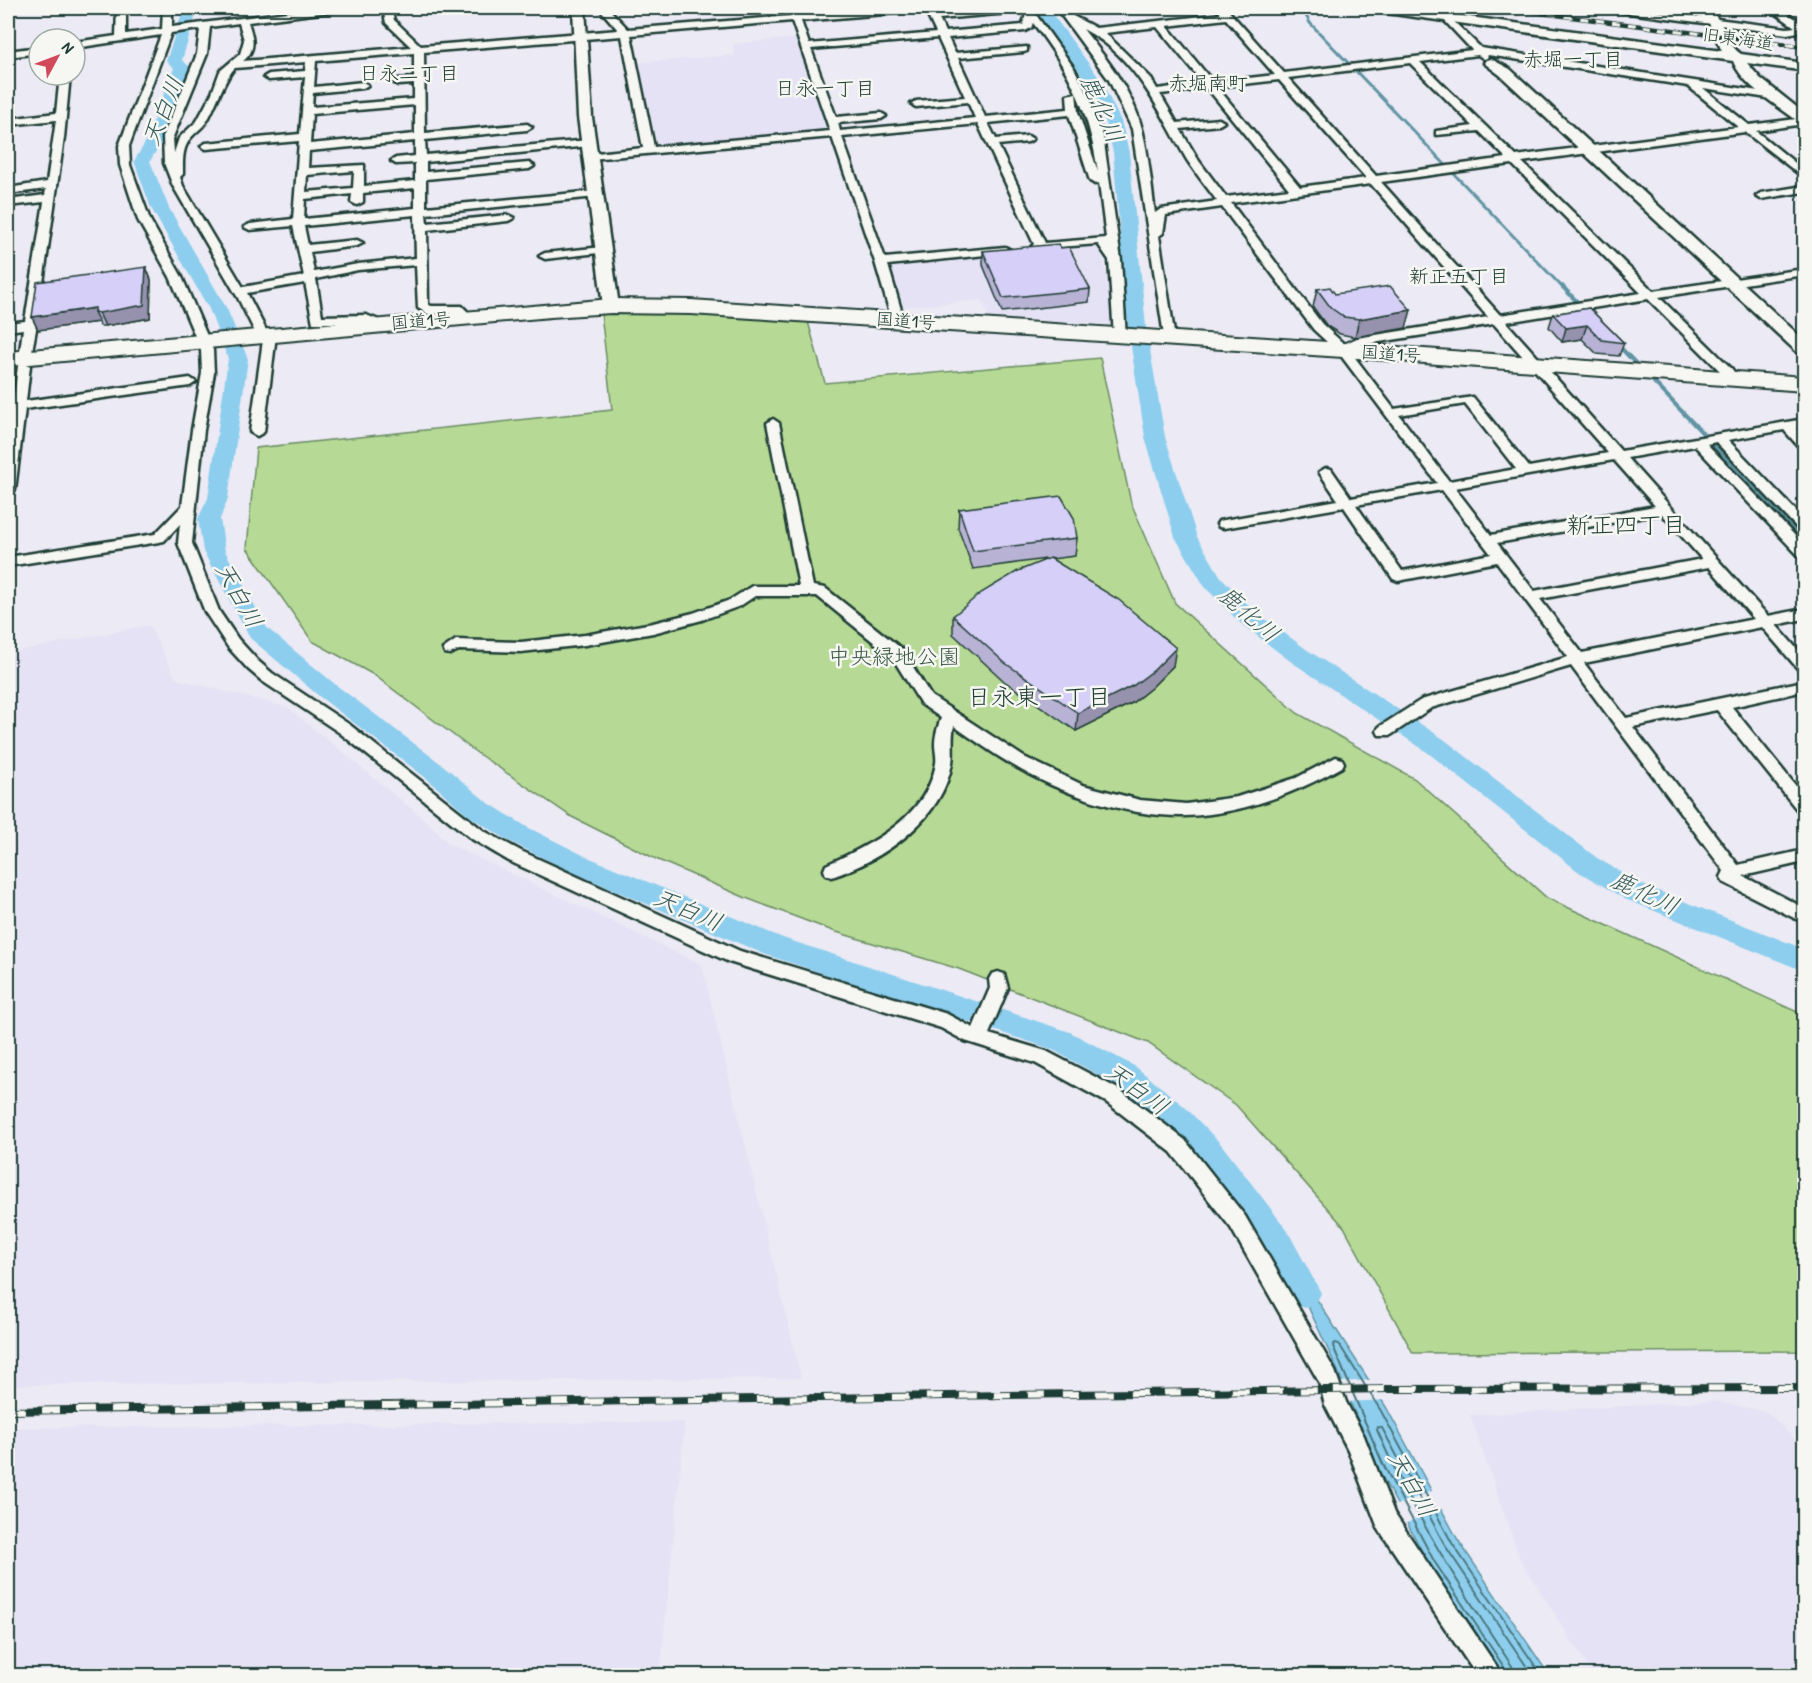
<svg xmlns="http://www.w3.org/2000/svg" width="1812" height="1683" font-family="'Patrick Hand','Klee One',sans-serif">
	<rect width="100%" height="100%" fill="#eceaf4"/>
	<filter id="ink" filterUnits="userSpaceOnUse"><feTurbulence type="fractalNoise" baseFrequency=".0167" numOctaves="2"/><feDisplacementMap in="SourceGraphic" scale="12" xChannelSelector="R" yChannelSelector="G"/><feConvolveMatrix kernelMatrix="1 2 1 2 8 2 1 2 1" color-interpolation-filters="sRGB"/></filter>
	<g filter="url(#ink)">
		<g fill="#e5e2f5">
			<path d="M799,38L829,133L652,149L634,63L735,55L733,44Z"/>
			<path d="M1093,245L1101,249L1117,325L989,318L982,300L904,307L888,264Z"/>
			<path d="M149,625L176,679L287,707L428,822L447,843L702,965L801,1378L8,1385V653Z"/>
			<path d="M1715,1401L1767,1412L1804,1448V1675H1593L1520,1559L1470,1415Z"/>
			<path d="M685,1422L660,1675H8V1428Z"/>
		</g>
		<path fill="#b6da95" stroke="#6a8c64" stroke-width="1.5" d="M601,313L773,315L807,318L825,383L1100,358L1131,503L1175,603L1297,713L1415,779L1547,898L1804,1015V1351L1413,1353L1344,1227L1236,1105L1148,1043L959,969L833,931L746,898L656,859L572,817L477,753L374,675L312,641L247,548L256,448L612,410Z"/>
		<path fill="#8dceee" stroke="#6194a4" stroke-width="1.5" d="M1273,1231L1386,1407L1458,1540L1549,1675H1502L1429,1564L1376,1465L1337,1369Z"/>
		<g fill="#eceaf4">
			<path d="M1373,1380L1385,1400L1347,1402L1339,1382Z"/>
			<path d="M1434,1490L1444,1508L1404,1524L1394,1506Z"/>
		</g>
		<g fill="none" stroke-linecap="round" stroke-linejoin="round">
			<g stroke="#4b777e" stroke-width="2">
				<path d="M1507,1676L1506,1670L1434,1561L1382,1462L1333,1346L1335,1343L1339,1344L1381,1411L1452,1543L1542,1676"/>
				<path d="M1514,1676L1512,1666C1462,1590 1413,1514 1377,1430L1378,1427L1382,1428L1446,1547L1533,1676"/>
			</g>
			<path stroke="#6194a4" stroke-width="3" d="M1302,8L1310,23L1563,288"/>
			<g stroke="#6194a4" stroke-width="4">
				<path d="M1562,286L1582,307"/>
				<path d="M1619,346L1640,368"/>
				<path d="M1648,376L1804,539"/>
			</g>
			<g fill="#8dceee" fill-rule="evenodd">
				<path d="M184,8H198L182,60L190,67L160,145L150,161L169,208L227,309L248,359L228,498L220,519L225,551L267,628L336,685L444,766L487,802L527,827L585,856L783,938L1070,1032L1136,1067L1185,1107L1221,1144L1287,1230L1321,1293L1316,1304L1305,1308L1294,1304L1265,1250L1201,1162L1165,1125L1116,1085L1051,1049L764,954L567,870L509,841L469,816L426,778L320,697L250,638L203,551L198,519L208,498L228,359L209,309L151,208L134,161L144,145L174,68L166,61Z"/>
				<path d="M1034,8H1048L1100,79L1121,121L1129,152L1146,327L1165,437L1197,537L1221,577L1254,611L1306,649L1445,740L1597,858L1643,885L1804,949V971L1625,899L1579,872L1427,752L1290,661L1238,621L1205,587L1175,537L1145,437L1128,327L1113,152L1105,121L1084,79Z"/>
			</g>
			<defs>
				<g id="street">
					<path d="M117,8H126V34L162,29L163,8H172V27L319,8H342L337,11L248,22C253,37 257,50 243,61L411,47L386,23L383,8H391L394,20L421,46L618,30L599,8H608L628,29L790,16L788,8H796L799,15L892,8H933L936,14L1016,8L1009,13L939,19L945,32L1023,25L1026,14L1022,8H1031L1034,12L1074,68L1091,101L1103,136L1121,260L1126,337L1124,340L1120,341L1114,337L1109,260L1098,244L1033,249L1031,247L1034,244L978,124L842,137L885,258L1005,247L1011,250L1005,253L888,265L904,320L898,324L892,320L875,262L832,137L591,159L587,158V154L643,148L622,36L424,52L425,133L527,124L532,127L527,130L425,140L426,155L589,140L594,143L589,146L426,162V172L529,163L534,166L529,169L426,179V207L596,191L601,194L596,197L426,214L427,223L508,215L514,218L508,221L427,230L428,304L431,306H462L473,317L471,320H463L455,313L428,314L418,308L416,265L358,270L316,279L322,316L366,315L384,322L386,325L380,329L364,323H313L305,283L247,293L267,332H274L276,335L264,432L257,436L250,432L263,340L257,336L238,298L173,186L164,163L163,137L197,54L200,29L171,33L129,146L130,165L150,220L182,277L213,350L214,373L204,430L192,543L219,611L238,639L258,661L272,673L350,725L484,831L521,851L740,951L947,1014L973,1028L990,988L989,979L992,974L998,972L1004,974L1008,988L989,1034L1046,1051L1120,1090L1185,1140L1245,1216L1335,1371L1346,1402L1364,1436L1394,1513L1503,1676H1477L1378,1528L1348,1450L1325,1405L1319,1382L1231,1228L1171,1152L1106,1102L1035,1063L965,1041L941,1028L729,962L509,861L472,839L340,733L262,681L248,669L228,647L205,612L178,543L180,524L164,541L159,542L8,566V557L155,534L182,506L192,430L202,373L201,350L170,277L138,220L120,165L119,146L161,35L75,48V42L116,36ZM924,8L936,33L809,44L801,21L920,11ZM792,21L830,131L654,147L631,35ZM239,23L244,40L240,54L220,71L212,93L197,121L179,138L174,153L173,137L207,54L210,27ZM1033,23C1071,72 1089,111 1098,172L1078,112L1076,93L1067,95L1068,109L985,117L958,58L1024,52L1027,51V47L955,53L948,38L1025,31L1031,28ZM938,38L965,97L916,101L911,104L916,107L968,102L975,118L840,131L838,123L881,119L886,116L881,113L836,117L811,49ZM414,53V78L398,79L393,82L398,85L414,84V99L312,107L313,93L363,88L368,85L363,82L314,87L316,61ZM306,62L305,71L269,74L264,77L269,80L305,77L300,134L206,143L201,146L206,149L299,141L293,219L250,224L244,227L250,230L293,226L304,276L243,287L183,186L180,177L183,174C183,164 182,151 188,142C192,134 202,129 207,121C215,108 226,75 235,68ZM415,105V134L310,144L312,114ZM1069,115L1090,181L1095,184L1099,183L1106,238L1045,243L998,145L1028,142L1033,139L1028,136L996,139L988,123ZM415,141V156L396,158L391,161L396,164L415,163V181L364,186V165L308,168L309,151ZM354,171L353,188L306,192L307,175ZM415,188V208L304,219L305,199L352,194L351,202L357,205L363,202V193ZM415,215L416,258L358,264L314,272L310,252L357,246L363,243L357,240L308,245L304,226Z"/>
					<path d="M1056,8H1066L1073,16L1096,28L1221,14L1217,8H1226L1284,73L1472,50L1442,18L1440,16L1445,13L1481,48L1778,94V98L1774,99L1703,88L1749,125L1804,118V124L1756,131L1804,170V178L1745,132L1522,162L1653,291L1804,269V275L1659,297L1732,369L1739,380L1737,383H1729L1723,374L1648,299L1506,322L1621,451L1804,419V427L1796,428L1804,437V448L1799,447L1784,430L1728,440L1804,519V531L1799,530L1716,442L1707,444L1804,545V558L1799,556L1695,446L1627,458L1768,616L1804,609V619L1776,625L1804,657V671L1799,670L1762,627L1584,663L1626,718L1804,681V691L1732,707L1804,796V813L1798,811L1717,710L1633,727L1738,865L1804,850V862L1743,876L1804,908V923L1723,882L1721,877L1724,871L1571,666L1431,708L1391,735H1379L1377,731L1379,727L1421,700L1568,657L1497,562L1398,581L1393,579L1344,507L1224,528L1219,527L1217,524L1219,521L1224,520L1338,500L1319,472L1326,468L1331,469L1351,498L1437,483L1339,353L1314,330L1222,207L1166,215L1163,233L1159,236L1175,339L1169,343L1165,342L1132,129L1109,80ZM1226,19L1275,75L1213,82L1167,26ZM1157,27L1203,83L1157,89L1150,77L1105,33ZM1083,29C1136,56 1159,111 1187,160C1196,174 1207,187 1217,201L1161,209L1155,213C1151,185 1149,156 1142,129C1133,92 1106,58 1083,29ZM1478,55L1484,59L1487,58L1488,55L1688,86L1738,127L1516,156L1420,62ZM1410,63L1473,126L1436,131V135L1479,131L1506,158L1376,176L1288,78ZM1279,80L1366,178L1300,187L1217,87ZM1208,89L1289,189L1226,197L1199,161L1180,129L1219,125L1224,122L1219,119L1177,123L1160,94ZM1512,164L1641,293L1500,315L1381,182ZM1371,184L1488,317L1357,338L1344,344L1322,324L1231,203ZM1494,324L1608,453L1529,467L1473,397L1394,409L1350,351L1360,345ZM1465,404L1516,469L1449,481L1399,415ZM1614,460L1655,506L1491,535L1455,488ZM1442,490L1491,554L1402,571L1356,505ZM1662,514L1702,559L1534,591L1497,543ZM1709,567L1754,619L1582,653L1540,599Z"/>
					<path d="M1609,8H1631L1787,28L1795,27L1768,8H1779L1804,24V31L1787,34L1614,11Z"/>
					<path d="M39,47V53L8,57V51Z"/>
					<path d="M60,75H70L64,138L37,324L32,351L26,355L20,351L23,329L8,331V323L25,321L44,202L8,206V200L45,195L46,189L8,194V188L47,182L56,120L8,125V119L56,113Z"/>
					<path d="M1804,186V192L1761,199L1756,196L1761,193Z"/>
					<path d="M603,247L607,248V252L545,259L539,256L545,253Z"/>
					<path d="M24,362L30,366L26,401L190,378L196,382L190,386L25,409L15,490L8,494V443L18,366Z"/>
					<path d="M773,419L779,423L813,586L825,588L902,649L931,696L1024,757L1083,785L1140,800L1186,804L1237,797L1296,778L1336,757L1342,759L1344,763L1342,767C1296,793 1239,815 1185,816C1127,817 1061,794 1011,764C992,753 973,739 954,726C951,739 954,751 952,763C942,820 883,860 832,877L826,875L824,870L826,865C871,845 927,817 936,763C937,757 935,751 935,744C935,735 938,726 941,718L921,704L892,657L817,596H755L740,606L702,620L653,633L585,645L521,652L459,650L450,654L445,653L443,649L456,640L521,642L585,635L653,623L693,613L730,600L752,586H799L767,423Z"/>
				</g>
				<g id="secondary">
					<path d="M573,8H585L592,117L619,306L611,311L603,306L578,117Z"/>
					<path d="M1373,8H1403L1722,51L1709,23L1689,8C1727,4 1719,39 1741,54L1804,63V69L1799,70L1747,63L1760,78L1804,113V123L1799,122C1778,105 1743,87 1733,61L1379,12Z"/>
					<path d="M1491,59L1510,69L1804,340V354L1798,353L1500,75L1484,63L1486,60Z"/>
				</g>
				<path id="highway" d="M611,299L691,300L1343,343L1804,377V391L1343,357L691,314L611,313L551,317L8,366V352Z"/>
			</defs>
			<use href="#street" stroke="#1f3d34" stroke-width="5"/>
			<use href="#secondary" stroke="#1f3d34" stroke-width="5"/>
			<use href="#highway" stroke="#1f3d34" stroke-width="4"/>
			<use href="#street" fill="#f6f6f2" fill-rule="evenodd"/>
			<use href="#secondary" fill="#f6f6f2" fill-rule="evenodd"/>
			<use href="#highway" fill="#f6f6f2" fill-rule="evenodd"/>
			<defs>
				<path id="rail-far1" d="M1501,8L1804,47"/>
				<path id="rail" d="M8,1411L1389,1389L1804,1388"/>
			</defs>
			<use href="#rail-far1" stroke="#1f3d34" stroke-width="4.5"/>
			<use href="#rail" stroke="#1f3d34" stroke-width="8"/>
			<use href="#rail-far1" stroke="#f6f6f2" stroke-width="3" stroke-dasharray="8" stroke-linecap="butt"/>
			<use href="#rail" stroke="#f6f6f2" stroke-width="6" stroke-dasharray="17" stroke-linecap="butt"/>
		</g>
		<g fill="#b8b2d4" stroke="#1f3d34" stroke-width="1.5">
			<path d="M1061,248L1090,289L1089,302L1002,312L983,265V251Z"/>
			<path d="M146,267L151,280L150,318L105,326H100L99,322L38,330L32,317Z"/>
			<path d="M1317,289L1335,294L1406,328L1355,337L1340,334L1327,326L1313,307Z"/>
			<path d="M1589,308L1624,343L1619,356L1597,354L1582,339L1562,342L1549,327L1553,314Z"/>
			<path d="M959,509L1077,538L1075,556L1051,559L1173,666L1151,688L1132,703L1076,731L1004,681L953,634V616L1046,559L973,569L958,528Z"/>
		</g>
		<g fill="#9691ad" stroke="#1f3d34" stroke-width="1.5">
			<path d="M146,267L151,280L150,318L105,326L99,313Z"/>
			<path d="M95,308L94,312L99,322L38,330L32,317Z"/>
			<path d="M1411,310L1406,328L1355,337L1359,319Z"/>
			<path d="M1587,325L1582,339L1562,342L1566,328Z"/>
			<path d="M1176,648L1173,666L1151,688L1132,703L1076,731L1078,713Z"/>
		</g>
		<g fill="#d6cff7" stroke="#1f3d34" stroke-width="1.5">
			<path d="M1059,244L1061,248L1069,247L1090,289L1003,298L983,251Z"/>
			<path d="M146,267L144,305L99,313L94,312L95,308L32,317L37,282Z"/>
			<path d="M1390,286L1411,310L1359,319L1344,317L1331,308L1317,289L1330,287L1335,294Z"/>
			<path d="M1589,308L1624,343L1602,340L1587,325L1566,328L1553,314Z"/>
			<path d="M1061,496L1074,518L1077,538L973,551L959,509Z"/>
			<path d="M1050,558L1119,600L1176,648L1154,670L1134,685L1078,713L1005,663L953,616L981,593L1018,571Z"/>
		</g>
	</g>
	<g text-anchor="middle" stroke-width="5" stroke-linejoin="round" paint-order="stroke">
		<g font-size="18" fill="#1f3d34" stroke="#f6f6f2">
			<text transform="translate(1738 39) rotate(8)" y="6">旧東海道</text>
			<text transform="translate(421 321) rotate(-5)" y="6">国道1号</text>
			<text transform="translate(906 321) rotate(4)" y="6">国道1号</text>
			<text transform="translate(1391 354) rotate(4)" y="6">国道1号</text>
		</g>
		<g font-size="20" fill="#1f3d34" stroke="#f6f6f2">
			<text x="1573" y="66">赤堀一丁目</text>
			<text x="409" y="80">日永二丁目</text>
			<text x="1208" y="90">赤堀南町</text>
			<text x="825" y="95">日永一丁目</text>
			<text x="1459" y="283">新正五丁目</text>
		</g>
		<g font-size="22" fill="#3d5c47" stroke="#f6f6f2">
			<text x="894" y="664">中央緑地公園</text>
		</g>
		<g font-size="24" font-style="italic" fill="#355a59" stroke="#f6f6f2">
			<text transform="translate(1102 109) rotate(66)" y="8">鹿化川</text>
			<text transform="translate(163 111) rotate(-68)" y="8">天白川</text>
			<text transform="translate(239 595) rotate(61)" y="8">天白川</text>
			<text transform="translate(1249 614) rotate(41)" y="8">鹿化川</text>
			<text transform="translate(1645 893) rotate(25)" y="8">鹿化川</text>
			<text transform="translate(688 910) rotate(23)" y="8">天白川</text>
			<text transform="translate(1137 1089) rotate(36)" y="8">天白川</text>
			<text transform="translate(1412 1484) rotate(61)" y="8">天白川</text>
		</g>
		<g font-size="24" fill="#1f3d34" stroke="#f6f6f2">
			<text x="1626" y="533">新正四丁目</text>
			<text x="1039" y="705">日永東一丁目</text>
		</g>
	</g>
	<rect width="1812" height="1683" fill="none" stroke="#f6f6f2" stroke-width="30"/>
	<rect x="15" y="15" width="1782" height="1653" fill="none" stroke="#1f3d34" stroke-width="2" filter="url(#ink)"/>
	<g transform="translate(57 57) rotate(49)"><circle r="28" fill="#f6f6f2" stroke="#a0aca6" stroke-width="1.5"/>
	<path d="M0-4.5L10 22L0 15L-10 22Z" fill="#d1495b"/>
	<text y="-9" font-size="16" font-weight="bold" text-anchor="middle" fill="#1f3d34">N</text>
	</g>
</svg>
